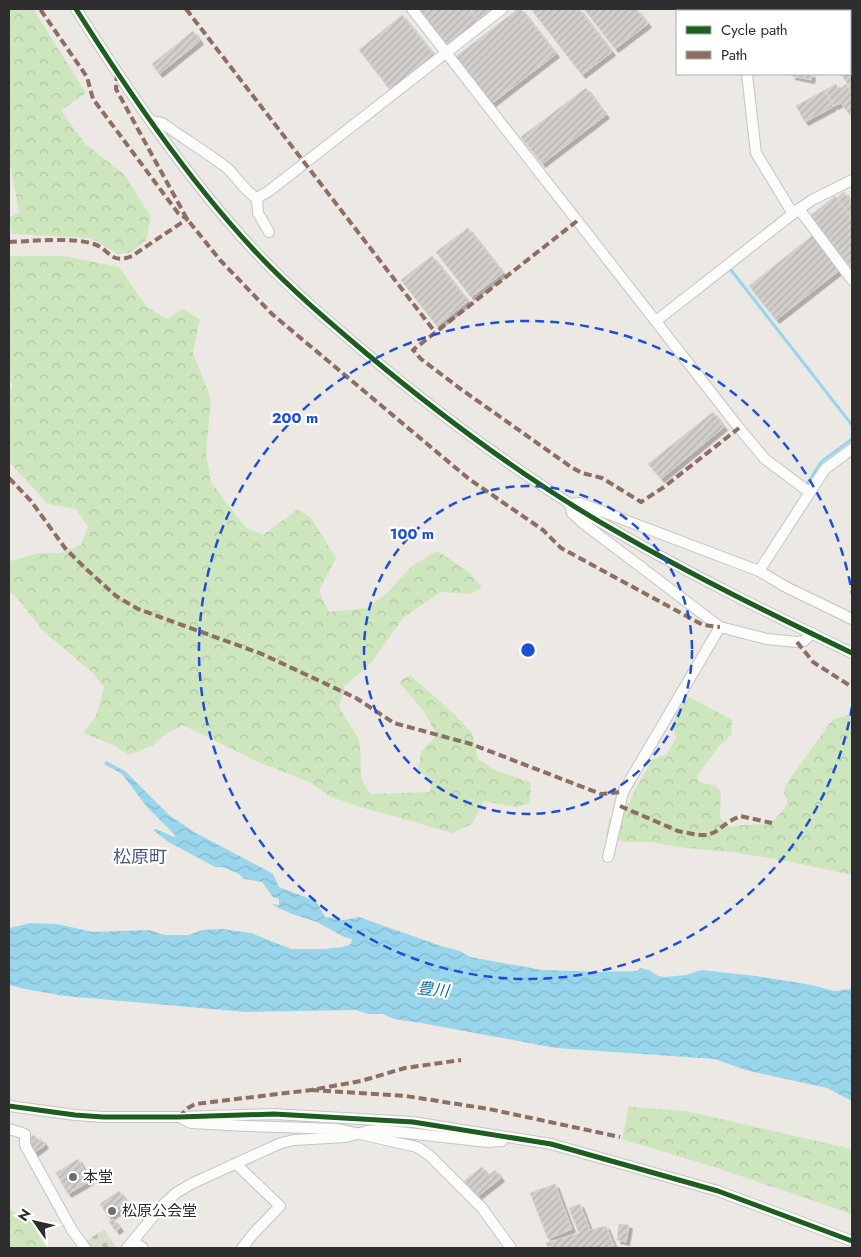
<svg xmlns="http://www.w3.org/2000/svg" width="861" height="1257" font-family="Jost,'Noto Sans JP',sans-serif">
	<defs>
		<pattern id="forest-crowns" width="20" height="18" patternUnits="userSpaceOnUse" patternTransform="scale(1.25)"><rect width="20" height="18" fill="#cee6be"/><path d="M2 6a3 3 0 1 1 6 0M12 15a3 3 0 1 1 6 0" fill="none" stroke="#b1c6a4"/></pattern>
		<pattern id="cemetery-stones" width="16" height="16" patternUnits="userSpaceOnUse" patternTransform="scale(1.25)"><rect width="16" height="16" fill="#d8e0cc"/><path d="M2 7V4a2 2 0 0 1 4 0v3zM10 15v-3a2 2 0 0 1 4 0v3z" fill="#bac0b0"/></pattern>
		<pattern id="water-waves" width="16" height="10" patternUnits="userSpaceOnUse" patternTransform="scale(1.25)"><rect width="16" height="10" fill="#99d6ec"/><path d="M0 5q4-4 8 0t8 0" fill="none" stroke="#84b8cb"/></pattern>
		<pattern id="building-hatch" width="6" height="6" patternUnits="userSpaceOnUse" patternTransform="scale(1.25)"><rect width="6" height="6" fill="#d1cecb"/><path d="M-1 1l2-2M0 6l6-6M5 7l2-2" fill="none" stroke="#b4b1af"/></pattern>
		<filter id="shadow"><feDropShadow dx="3.5" dy="3.5" stdDeviation="0" flood-color="#0004"/></filter>
	</defs>
	<rect width="100%" height="100%" fill="#ece8e4"/>
	<g fill="url(#forest-crowns)">
		<path d="M9,9H33L86,93L61,110L85,144L124,174L151,217L146,241L129,253L118,254L91,238L12,234L9,218L19,212L9,158Z"/>
		<path d="M9,256H64L119,267L146,306L166,319L183,309L200,319L193,353L211,399L206,453L211,482L245,527L263,535L298,509L311,518L336,558L319,591L329,612L367,608L387,593L412,566L437,551L468,571L482,587L471,594L441,592L403,618L372,662L345,686L339,707C344,716 356,732 359,742C364,761 354,779 372,794L430,792L431,780L418,770L421,751L437,735L424,712L399,682L410,675L455,715L472,733L478,759L493,769L531,783L530,803L517,807L484,801L472,824L452,833L357,806L331,797L309,782L256,761L183,725L167,733L154,745L129,755L115,746L83,733L96,716L104,687L93,673L43,631L15,595L9,592V559L12,561L38,553H60L81,545L88,527L76,509L48,504L9,462V392L13,386L9,379Z"/>
		<path d="M689,697L732,720L731,735L719,746L697,776L699,782L715,786L721,791L720,818L730,827C759,820 770,834 788,802L784,793L785,786L832,720L852,714V875L787,861L732,852L686,848L650,842H625L606,836L609,819L630,802L635,790L652,760L667,754L676,738L673,724L677,712Z"/>
		<path d="M629,1107L686,1111L852,1149V1214L720,1169L622,1139Z"/>
		<path d="M9,1210L29,1218L47,1248H9Z"/>
	</g>
	<path fill="url(#cemetery-stones)" d="M104,1229L117,1248H87L84,1243Z"/>
	<path fill="url(#water-waves)" d="M106,761L125,771L169,815L194,832L268,871L273,874L279,887L316,901L325,917L344,920L359,917L441,946L460,951L470,957L542,970L603,972L638,971L640,968L649,970L658,976L665,977L686,975L701,970L756,976L812,985L834,991L852,989V1101L827,1088L745,1070L715,1059L556,1048L421,1023L394,1019L383,1014H368L356,1010L246,1012L65,996L25,989L9,985V928L31,923L57,924L93,932L149,930L165,935H188L203,930L222,929L251,933L291,949H324L343,947L351,944L352,939L344,937L317,922L292,914L271,904L279,905V899L273,897L262,882L244,879L239,874L223,867H215L167,841L153,830L156,829L174,837L176,836L147,807L122,774L104,764Z"/>
	<g fill="none" stroke-linecap="round" stroke-linejoin="round">
		<g stroke="#99d6ec" stroke-width="3">
			<path d="M731,270L852,425"/>
			<path d="M807,484L821,462L852,439"/>
		</g>
	</g>
	<g fill="url(#building-hatch)" stroke="#d7d4d0" filter="url(#shadow)">
		<path d="M419,9H469L479,22L448,47Z"/>
		<path d="M470,9H497L480,22Z"/>
		<path d="M518,9H521L556,54L490,105L454,58Z"/>
		<path d="M531,9H579L612,52L582,75Z"/>
		<path d="M584,9H636L648,24L615,49Z"/>
		<path d="M402,15L435,56L391,91L359,50Z"/>
		<path d="M193,31L200,41L159,74L152,64Z"/>
		<path d="M852,65V84L849,86L841,74H850V67Z"/>
		<path d="M792,74H812L811,80L792,76Z"/>
		<path d="M836,84L839,90L846,84L852,93V118L841,103L834,106L825,90Z"/>
		<path d="M586,88L606,115L542,164L521,137Z"/>
		<path d="M825,90L833,107L805,122L796,106Z"/>
		<path d="M844,192L852,203V217L837,198Z"/>
		<path d="M835,196L852,218V269L810,216Z"/>
		<path d="M468,228L503,273L471,297L436,252Z"/>
		<path d="M813,235L840,270L776,320L749,286Z"/>
		<path d="M432,256L468,301L437,326L401,280Z"/>
		<path d="M713,412L724,427L661,479L648,464Z"/>
		<path d="M34,1135L38,1140L41,1139L45,1145L34,1153L26,1141Z"/>
		<path d="M78,1159L90,1181L68,1194L56,1173Z"/>
		<path d="M482,1167L488,1176L495,1170L501,1178L477,1197L464,1181Z"/>
		<path d="M555,1184L572,1229L548,1239L530,1193Z"/>
		<path d="M119,1191L128,1204L109,1218L100,1204Z"/>
		<path d="M580,1204L590,1230L606,1226L615,1248H548L546,1243L579,1233L569,1208Z"/>
		<path d="M113,1219L120,1228L116,1231L109,1222Z"/>
		<path d="M619,1224L629,1225L626,1242L617,1240Z"/>
	</g>
	<g fill="none" stroke-linecap="round" stroke-linejoin="round">
		<defs>
			<g id="street">
				<path d="M76,9C128,91 187,178 253,249C288,287 328,321 367,354C446,420 529,482 619,533C695,577 773,615 852,653"/>
				<path d="M412,9L739,428L765,459L809,492"/>
				<path d="M730,9L731,11"/>
				<path d="M747,74L756,153L793,214"/>
				<path d="M151,121L162,123C183,138 206,152 227,168C237,177 245,192 257,198L258,213L269,232"/>
				<path d="M257,198L269,191L502,9"/>
				<path d="M799,209L852,280"/>
				<path d="M656,321L799,209L812,200L852,180"/>
				<path d="M759,571L825,469L852,449"/>
				<path d="M812,633L804,641L797,642L767,639L720,627L583,523L572,513L570,504L580,503L759,571L786,587L852,619"/>
				<path d="M608,857L623,792L720,627"/>
				<path d="M9,1106L75,1115L103,1117H179L274,1114L413,1122L551,1144L718,1191L852,1241"/>
				<path d="M183,1119L191,1123L246,1126L338,1129L417,1147L429,1155L482,1208L511,1248"/>
				<path d="M9,1129L25,1134V1145L72,1230L85,1248"/>
				<path d="M236,1164L280,1206L253,1234L242,1248"/>
				<path d="M133,1241L143,1248"/>
				<path d="M127,1248L162,1206L176,1193L193,1183L281,1143L294,1140L346,1137L367,1131L380,1130L488,1142L502,1141"/>
			</g>
		</defs>
		<use href="#street" stroke="#c5c4c5" stroke-width="12"/>
		<use href="#street" stroke="#fcfcfb" stroke-width="10"/>
		<g stroke="#8d6e63" stroke-width="4" stroke-dasharray="8 4" stroke-linecap="butt">
			<path d="M186,9L435,332"/>
			<path d="M117,73L116,89L187,219L220,260L272,314L469,479L543,530L561,548L703,625L720,627"/>
			<path d="M577,221L413,350L421,359L458,387L571,467L582,473L602,478L641,502L664,487L739,428"/>
			<path d="M9,242C33,241 72,237 94,244C111,250 110,265 132,256L187,219L178,213L93,99L87,77L40,9"/>
			<path d="M9,478L31,501L65,548L85,568L116,596L138,609L262,654L356,698L394,723L471,744L601,794L623,792"/>
			<path d="M797,642L813,662L852,687"/>
			<path d="M620,806L678,831L698,835H707L715,832L730,821L740,816L772,823"/>
			<path d="M311,1090L406,1096L489,1109L620,1137"/>
			<path d="M179,1117L188,1108L195,1104L311,1090L361,1081L405,1068L461,1060"/>
		</g>
		<defs>
			<g id="cycleway">
				<path d="M76,9C128,91 187,178 253,249C288,287 328,321 367,354C446,420 529,482 619,533C695,577 773,615 852,653"/>
				<path d="M9,1106L75,1115L103,1117H179L274,1114L413,1122L551,1144L718,1191L852,1241"/>
			</g>
		</defs>
		<use href="#cycleway" stroke="#fff" stroke-width="8"/>
		<use href="#cycleway" stroke="#1b5e20" stroke-width="5"/>
	</g>
	<g fill="none" stroke="#1d4ed8" stroke-width="2.5" stroke-dasharray="9 6">
		<circle cx="528" cy="650" r="164"/>
		<path d="M852 707A329 329 0 1 1 852 593"/>
	</g>
	<g fill="#706f6e" stroke="#fff" stroke-width="2">
		<circle cx="73" cy="1177" r="5"/>
		<circle cx="112" cy="1211" r="5"/>
	</g>
	<g text-anchor="middle" stroke-width="4.5" stroke-linejoin="round" paint-order="stroke">
		<g font-size="15" fill="#2e2e2e" stroke="#fff" text-anchor="start">
			<text x="83" y="1182">本堂</text>
			<text x="122" y="1216">松原公会堂</text>
		</g>
		<g font-size="16" font-style="italic" fill="#0d6fa3" stroke="#fff">
			<text transform="translate(433 989) rotate(6)" y="6">豊川</text>
		</g>
		<g font-size="18" fill="#4d5680" stroke="#fff">
			<text x="140" y="863">松原町</text>
		</g>
	</g>
	<circle cx="528" cy="650" r="8" fill="#1d4ed8" stroke="#fff" stroke-width="2.5"/>
	<g font-size="15" text-anchor="middle" font-weight="bold" fill="#1d4ed8" stroke="#fff" stroke-width="4.5" stroke-linejoin="round" paint-order="stroke">
		<text x="295" y="423">200 m</text>
		<text x="412" y="539">100 m</text>
	</g>
	<rect width="861" height="1257" fill="none" stroke="#2e2e2e" stroke-width="20"/>
	<rect x="676" y="10" width="175" height="65" fill="#ffffff" stroke="#ababab"/>
	<rect x="686" y="26" width="25" height="8" fill="#1b5e20" stroke="#ababab"/>
	<text x="721" y="35" font-size="15" fill="#2e2e2e">Cycle path</text>
	<rect x="686" y="51" width="25" height="8" fill="#8d6e63" stroke="#ababab"/>
	<text x="721" y="60" font-size="15" fill="#2e2e2e">Path</text>
	<g transform="translate(35 1222) rotate(304)" stroke="#ffffff" stroke-width="4" paint-order="stroke">
	<path d="M0-4L9 19L0 12L-9 19Z" fill="#2e2e2e"/>
	<text y="-8" font-size="14" font-weight="bold" text-anchor="middle" fill="#2e2e2e">N</text>
	</g>
</svg>
